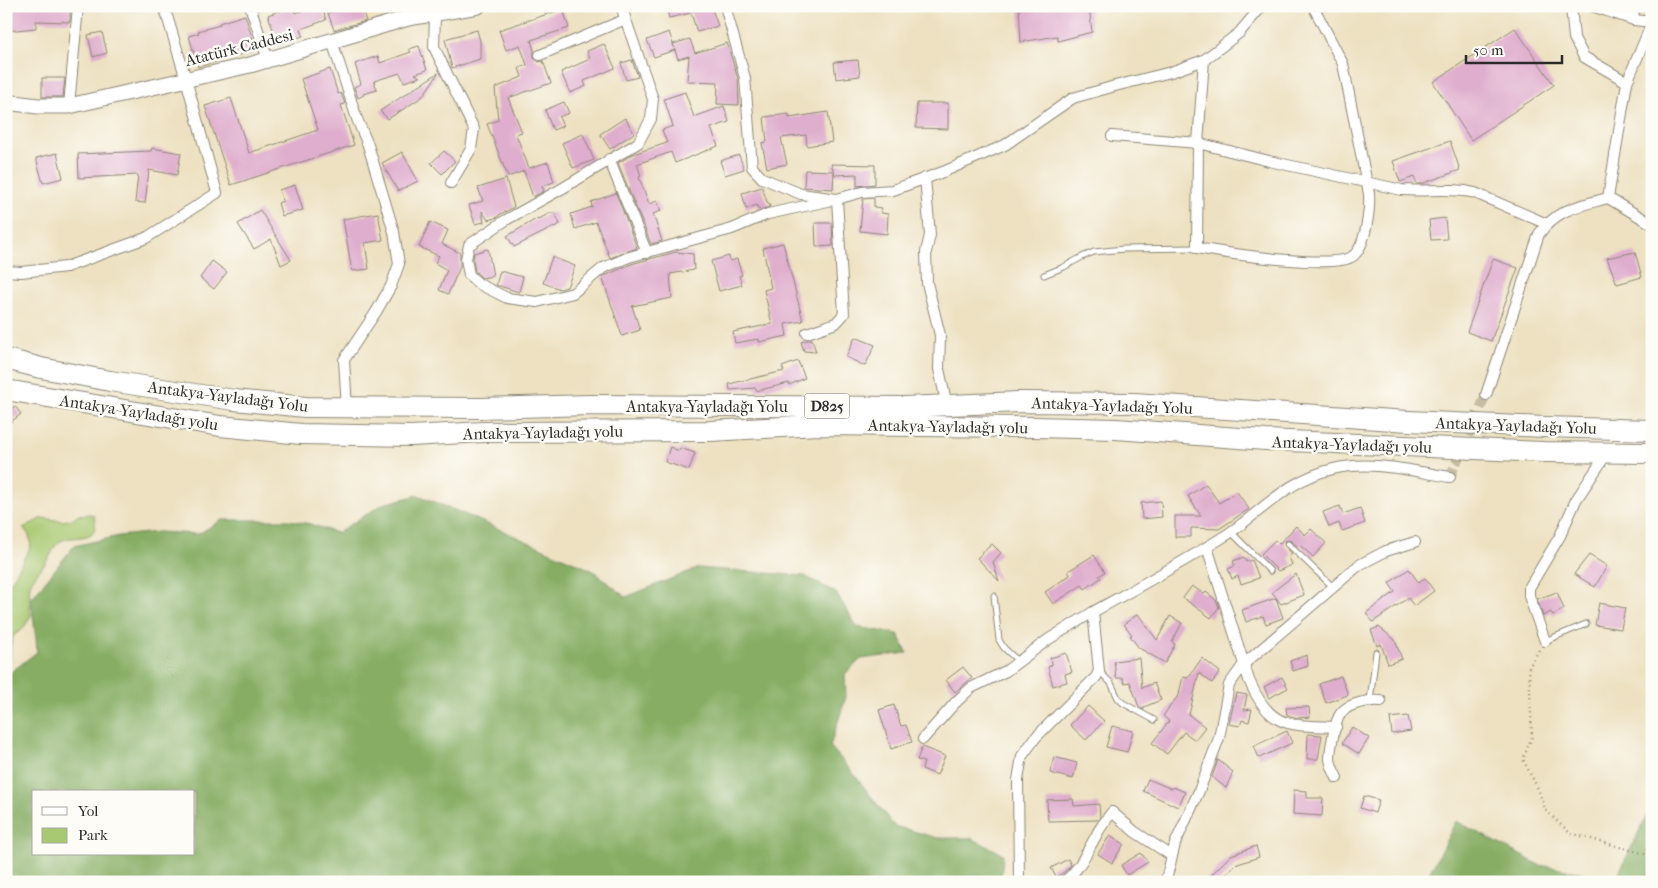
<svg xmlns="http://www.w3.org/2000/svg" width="1658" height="888" font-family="'IM FELL French Canon',serif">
	<rect width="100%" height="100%" fill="#fdfcf7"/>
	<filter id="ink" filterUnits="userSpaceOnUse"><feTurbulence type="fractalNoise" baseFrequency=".02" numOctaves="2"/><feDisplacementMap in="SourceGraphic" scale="10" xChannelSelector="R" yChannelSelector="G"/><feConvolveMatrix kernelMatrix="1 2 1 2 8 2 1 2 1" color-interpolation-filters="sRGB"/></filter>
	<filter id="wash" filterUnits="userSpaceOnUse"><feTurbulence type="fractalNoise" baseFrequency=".0096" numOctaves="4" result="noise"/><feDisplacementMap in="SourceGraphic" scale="20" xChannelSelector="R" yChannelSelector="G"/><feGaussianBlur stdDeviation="1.12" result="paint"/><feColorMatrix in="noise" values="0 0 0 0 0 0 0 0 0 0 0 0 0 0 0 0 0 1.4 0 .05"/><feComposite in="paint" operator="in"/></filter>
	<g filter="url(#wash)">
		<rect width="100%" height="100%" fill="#ede1c1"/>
		<path fill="#a8c971" stroke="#6a7a4e" d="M91,514L94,516C95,521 97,530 91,534C81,540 67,535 58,543C54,546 52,552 50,556C45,565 33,576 30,585C29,588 30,612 31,615L23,629L14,635L11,644L10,660L6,664V591L30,548C32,539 29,534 23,528L42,518L63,521L73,519L79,515Z"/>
		<g fill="#86ad63" stroke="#586c47" fill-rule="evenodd">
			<path d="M418,495L469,516L592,570L626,597L698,568L805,576L836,593L857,627L898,634L907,653L861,659L845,674L846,697L830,746L853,773L894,826L938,838H971L1003,854L1001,882H6V676L37,652L36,639L31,599L74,546L119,536L158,532L198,534L222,520H289L310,524L337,533L383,504ZM34,792H194V854H34Z"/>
			<path d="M1652,805V882H1425L1456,821L1539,865L1616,879Z"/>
		</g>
		<g id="blocks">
			<g fill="#dfadcd">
				<path d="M24,6H70V22L36,21V28L6,31V8Z"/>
				<path d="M293,6L295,13L317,6H322L326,20L301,29L303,36L278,44L268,15Z"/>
				<path d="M347,6H361L366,21L334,30L328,13Z"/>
				<path d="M666,6H711L718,26L697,32L691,13L669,18Z"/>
				<path d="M1030,6H1089L1092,32L1058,41L1057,36L1021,42L1019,7Z"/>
				<path d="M563,9L569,28L531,40L534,51V58L539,62L543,61L551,83L508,98L522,132L516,134L529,168L548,162L554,182L542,186L544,191L533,197L524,171L508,177L487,124L498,120L495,88L522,77L519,68L527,65L520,45L506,50L499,30Z"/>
				<path d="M245,15L256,50L198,67L189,36L199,33L198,31L220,25L219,23Z"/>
				<path d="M1515,28L1554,85L1471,140L1433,82Z"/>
				<path d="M477,30L480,41V59L452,68L445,39Z"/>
				<path d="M102,32L107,53L93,57L88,35Z"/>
				<path d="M669,32L675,50L654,57L647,40Z"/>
				<path d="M690,39L695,53L727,43L738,79L739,105L717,104L718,82L687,81L689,56L678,59L673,44Z"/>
				<path d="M604,44L615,68L584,81L586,86L570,93L561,72L590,59L587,51Z"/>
				<path d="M419,46L427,70L415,74L420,77L404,82L400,73L374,81L377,90L363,94L364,95L358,98L354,87L361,84L355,64L378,56L380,63L411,52L409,49Z"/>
				<path d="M632,60L638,77L626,80L621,63Z"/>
				<path d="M858,60L860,76L836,79L834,62Z"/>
				<path d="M330,69L338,94L341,93L345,104L341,105L354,145L231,185L205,106L231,98L249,153L318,130L301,79Z"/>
				<path d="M438,73V74L422,97L388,119L380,111Z"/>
				<path d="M42,78H65L63,97H42Z"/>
				<path d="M685,92L694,117L724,106L729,122L711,128L718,146L675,163L671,152L637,164L641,176L639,177L649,204L657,201L661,211L653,214L662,241L651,244L618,163L633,154L667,143L662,130L673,126L664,99Z"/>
				<path d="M564,102L569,113L559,117L563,126L553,130L545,110Z"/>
				<path d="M917,103H948V129L916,128Z"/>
				<path d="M828,112L832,142L807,146L806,135L781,138L787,164L767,168L762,143L767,142L764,117L789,114V118Z"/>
				<path d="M625,118L634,133L610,149L600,134Z"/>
				<path d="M583,134L594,160L573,168L562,143Z"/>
				<path d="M1450,141L1460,170L1421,184H1417L1414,177L1400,182L1393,161Z"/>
				<path d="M152,148L181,153L177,175L149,170L145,203L135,202L138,175L79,178L78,154L151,151Z"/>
				<path d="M444,151L455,161L442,174L431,163Z"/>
				<path d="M402,152L418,181L398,191L382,163Z"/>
				<path d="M57,153L63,178L43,183L36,158Z"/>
				<path d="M739,155L744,169L725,175L720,161Z"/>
				<path d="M831,164L875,165V184L857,186V174L835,175Z"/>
				<path d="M805,170L834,171L833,189L804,187Z"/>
				<path d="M506,179L514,207L499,215L498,217L488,220L482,211L484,222L475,224L469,205L483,201L478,188Z"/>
				<path d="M295,185L303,210L282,216L278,203L283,201L279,190Z"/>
				<path d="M762,187L767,202H768L770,207L759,210L757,205L746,209L742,193Z"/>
				<path d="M616,193L637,248L610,258L596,222L575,229L571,214L592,207L591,202Z"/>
				<path d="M874,198V207L882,208L881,213L888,214L887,234L860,231L863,199Z"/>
				<path d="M260,210L276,236L291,260L281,265L271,239L254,249L238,224Z"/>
				<path d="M378,213L383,240L365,243L369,269L352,271L343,219Z"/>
				<path d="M550,213H555L560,224L514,247L507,236L538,218L539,219Z"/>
				<path d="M1445,218L1447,239L1431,240L1429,220Z"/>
				<path d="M430,222L448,230L442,244L460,253V267L448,294L439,290L447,270L435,263L439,256L419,247Z"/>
				<path d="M815,223H832L833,246L816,247Z"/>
				<path d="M783,243L803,321L785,324L787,336L759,342V339L735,343L733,332L772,324L764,290L771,288L763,248Z"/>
				<path d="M488,249L493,276L482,278L475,271L473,259L474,253Z"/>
				<path d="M676,252L693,254L694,270L670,274L672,298L632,306L640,330L622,336L602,277L631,264Z"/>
				<path d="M1635,252L1642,277L1617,284L1607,258Z"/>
				<path d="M729,256L730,261L737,259L742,275L739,276L742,285L719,291L711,261Z"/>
				<path d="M552,257L575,266L567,287L560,289L543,283Z"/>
				<path d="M1493,259L1518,268L1491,341L1467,332Z"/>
				<path d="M212,261L227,272L214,289L200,278Z"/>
				<path d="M500,271L523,277L519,292L496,285Z"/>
				<path d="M855,337L875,345L865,366L846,357Z"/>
				<path d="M812,339L816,352L804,351L801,342Z"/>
				<path d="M798,361L805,378L789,385V383L756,391V388L730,390L729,384L784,371L782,367Z"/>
				<path d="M15,406L21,414L6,426V413Z"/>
				<path d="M670,447L679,451L680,448L695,453L689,470L665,462Z"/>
				<path d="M1206,484L1219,503L1237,492L1249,509L1219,529L1191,528V537H1175V516H1201L1188,496Z"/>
				<path d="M1161,501L1162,517L1142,519L1141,503Z"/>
				<path d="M1340,506L1343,514L1360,508L1365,523L1342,531L1339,523L1329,527L1323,512Z"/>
				<path d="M1296,526L1305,535L1311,529L1326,543L1313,557L1300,545L1298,547L1291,541L1286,540L1284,545L1292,554L1289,557L1292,565L1278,571L1261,554L1275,540L1279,544Z"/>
				<path d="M992,544L1001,553L993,562L999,581L977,558Z"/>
				<path d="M1094,555L1105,572L1099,576L1101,578L1085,589L1082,585L1053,604L1045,592L1070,575L1068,571Z"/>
				<path d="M1589,555L1607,566L1595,587L1574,574Z"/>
				<path d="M1244,557L1246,562L1252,560L1259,578L1241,584L1238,576L1232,579L1228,569L1235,566L1233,561Z"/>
				<path d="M1409,569L1419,583L1425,578L1434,591L1414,606L1408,598L1373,622L1366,613L1395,592L1389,583Z"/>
				<path d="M1296,574L1304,595L1281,604L1272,592Z"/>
				<path d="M1192,586L1204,594L1206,592L1216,600L1219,607L1211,618L1183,598Z"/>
				<path d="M1557,592L1564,609L1553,615L1551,612L1543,616L1537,599Z"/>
				<path d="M1276,598L1283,618L1266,624L1263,616L1246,622L1242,610Z"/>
				<path d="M1599,603L1625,608L1621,629L1595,625Z"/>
				<path d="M1138,614L1157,640L1170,616L1182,623L1172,642L1175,644L1165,663L1139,648L1130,636L1132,635L1124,624Z"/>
				<path d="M1379,627L1395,640L1402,659L1388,664L1381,644L1377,646L1371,630Z"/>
				<path d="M1066,653L1072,672L1065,674L1067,682L1053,686L1048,667L1052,665L1050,658Z"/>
				<path d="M1307,655L1308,666L1293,671L1290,661Z"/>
				<path d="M1139,658L1142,688L1154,683L1161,700L1144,707V710L1139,707L1130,682L1124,683L1123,678H1116L1114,661Z"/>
				<path d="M1202,658L1220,672L1212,683L1199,673L1189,715L1205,727L1195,740L1184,732L1167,754L1152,743L1169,721L1163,716L1180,693H1179L1183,677L1188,678Z"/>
				<path d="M963,667L972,678L955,692L946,680Z"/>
				<path d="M1341,676L1348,695L1326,703L1319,684Z"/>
				<path d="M1282,677L1288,688L1269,698L1264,687Z"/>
				<path d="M1236,693L1247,695L1244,710L1252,709L1249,722L1242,720L1240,726L1229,724Z"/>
				<path d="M894,705L901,726L906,725L912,742L891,749L879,710Z"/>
				<path d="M1088,706L1104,721L1086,740L1070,725Z"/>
				<path d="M1309,707L1310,717L1298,718L1287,715L1286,708Z"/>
				<path d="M1408,716L1411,731L1392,734L1390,718Z"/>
				<path d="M1112,726L1133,731L1127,752L1106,747Z"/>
				<path d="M1352,727L1369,738L1359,754L1342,743Z"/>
				<path d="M1287,731L1292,743L1259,758L1254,746Z"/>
				<path d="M1308,734L1322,735L1318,759H1307Z"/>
				<path d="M922,747L945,756L937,775L922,769L924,762L917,760Z"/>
				<path d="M1054,757L1077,763L1073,779L1050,773Z"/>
				<path d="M1218,760L1233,772L1226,788L1212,777Z"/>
				<path d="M1148,779L1172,789L1173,787L1185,792L1178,807L1143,791Z"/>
				<path d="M1294,790L1307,791V798H1323L1322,816L1293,814Z"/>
				<path d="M1364,796L1379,800L1375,813L1360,808Z"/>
				<path d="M1073,799L1074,806L1099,804L1100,817L1097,820L1048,821L1047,800Z"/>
				<path d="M1110,835L1124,844L1112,863L1098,854Z"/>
				<path d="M1256,846L1259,857L1235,865L1219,882H1204L1231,855Z"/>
				<path d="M1141,853L1148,862L1127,875L1121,865Z"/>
				<path d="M1068,859L1071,865L1064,872L1056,877L1051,868Z"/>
			</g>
		</g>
	</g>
	<g filter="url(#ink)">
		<use href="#blocks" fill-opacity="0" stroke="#8c8676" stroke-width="1"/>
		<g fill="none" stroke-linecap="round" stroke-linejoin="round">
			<path stroke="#c6bda3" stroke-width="10" stroke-dasharray="10 5" stroke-linecap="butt" d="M1450,477L1486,395"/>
			<defs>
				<g id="lane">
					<path d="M1044,275L1064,267L1082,257L1094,252L1124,249L1197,248"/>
					<path d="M1231,532L1270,571"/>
					<path d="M1288,544L1333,587"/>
					<path d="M994,596L999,640L1004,648L1019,662"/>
					<path d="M1545,641L1586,624"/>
					<path d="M1099,671L1111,683L1118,698L1123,703L1154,720"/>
					<path d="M1370,701L1376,652"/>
				</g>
				<g id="street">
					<path d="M250,6L268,60"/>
					<path d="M621,6L653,99L651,119L638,143L563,188L506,220L469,245L466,259L469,275L479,284L507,298L537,302L573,293L603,268L629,257L732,229L768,214L837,199L844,314L836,323L807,333"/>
					<path d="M725,6L745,78L752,167L762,178L801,194L837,199L862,192L893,190L943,172L1005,145L1073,98L1115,86L1171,72L1204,60L1239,33L1262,6"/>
					<path d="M1571,6L1574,38L1584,57L1627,82"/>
					<path d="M1592,6L1634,20L1652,22"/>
					<path d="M1633,6L1634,20"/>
					<path d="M434,7L435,15L434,47L474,129L471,149L451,183"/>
					<path d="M332,41L357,119L368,145L394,232L399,264L391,286L376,312L344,360L347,408"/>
					<path d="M540,55L626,19"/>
					<path d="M1204,60L1198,143L1197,248C1224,253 1335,270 1353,256C1366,246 1370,209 1369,194L1343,64L1313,6"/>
					<path d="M69,106L78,6"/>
					<path d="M1112,136L1198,143L1269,161L1402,190C1427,192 1451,187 1475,193L1547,224"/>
					<path d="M609,159L647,253"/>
					<path d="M925,178L930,235L926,252L927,283L940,335L939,369L947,406"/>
					<path d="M1608,198L1652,224"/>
					<path d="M6,271L21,272L66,267L146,238L217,193L186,79L164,6"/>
					<path d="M1486,395L1539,234C1558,208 1579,206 1608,198L1627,82L1652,23"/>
					<path d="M1207,547L1249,680C1270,729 1288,725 1336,727"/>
					<path d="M1545,641L1529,596V588L1560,536L1576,500L1607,453"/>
					<path d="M923,739L955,703L971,688L1006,671L1049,639L1093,612"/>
					<path d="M1337,778C1334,772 1331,766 1330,759C1330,750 1335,720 1341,713C1349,703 1369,700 1381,701"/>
					<path d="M1167,876L1175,844L1199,791L1219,738L1229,685L1244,664L1359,565L1386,551L1415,542"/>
					<path d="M1019,882L1018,780L1022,756L1036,737L1096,677L1099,671L1093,612C1138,587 1184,562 1228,534C1265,509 1287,480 1333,469C1372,460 1412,471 1450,477"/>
					<path d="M1064,882C1080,869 1086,853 1096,836C1100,827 1106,820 1112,812L1135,832L1172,856"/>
				</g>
				<path id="secondary" d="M6,102L38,106H69L250,65L408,18L478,6"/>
				<g id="highway">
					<path d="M6,359L41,368L110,381L234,400L305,407L480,408L590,405L905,407L1019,402L1134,403L1408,421L1544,427L1652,430"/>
					<path d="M6,390L220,426L301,434L411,436L483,432L710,431L818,425L1035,427L1116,429L1266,440L1543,452L1652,453"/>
				</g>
			</defs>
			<use href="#lane" stroke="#8c8676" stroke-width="7"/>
			<use href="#street" stroke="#8c8676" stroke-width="12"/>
			<use href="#secondary" stroke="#8c8676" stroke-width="17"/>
			<use href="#highway" stroke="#8c8676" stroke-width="22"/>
			<path stroke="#8c8676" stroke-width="2.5" stroke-dasharray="1 4" stroke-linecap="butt" d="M1539,650L1529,667L1532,737L1523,759L1538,789L1545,810L1570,833L1652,856"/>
			<use href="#lane" stroke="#fff" stroke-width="5"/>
			<use href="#street" stroke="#fff" stroke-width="10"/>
			<use href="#secondary" stroke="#fff" stroke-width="15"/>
			<use href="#highway" stroke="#fff" stroke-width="20"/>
		</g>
	</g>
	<g text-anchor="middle" stroke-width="5" stroke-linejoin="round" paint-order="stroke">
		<rect fill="#fdfcf7" stroke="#6a6a68" stroke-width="1" x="804.5" y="393.5" width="45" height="25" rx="4"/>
		<g font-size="15" font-weight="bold" fill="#2b2b2b">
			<text x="827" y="411">D825</text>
		</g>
		<g font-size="16" fill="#2b2b2b" stroke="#fdfcf7">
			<text transform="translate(239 47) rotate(-14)" y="6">Atatürk Caddesi</text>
			<text transform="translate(228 396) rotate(7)" y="6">Antakya-Yayladağı Yolu</text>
			<text transform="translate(1112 405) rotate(2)" y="6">Antakya-Yayladağı Yolu</text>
			<text x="707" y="412">Antakya-Yayladağı Yolu</text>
			<text transform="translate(139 412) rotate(9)" y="6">Antakya-Yayladağı yolu</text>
			<text transform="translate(1516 425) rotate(2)" y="6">Antakya-Yayladağı Yolu</text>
			<text transform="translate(948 426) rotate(1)" y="6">Antakya-Yayladağı yolu</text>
			<text transform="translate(543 432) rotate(-1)" y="6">Antakya-Yayladağı yolu</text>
			<text transform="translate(1352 444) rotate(2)" y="6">Antakya-Yayladağı yolu</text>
		</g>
	</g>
	<rect width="1658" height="888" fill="none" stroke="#fdfcf7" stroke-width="25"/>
	<rect x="32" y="790" width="162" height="65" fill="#fdfcf7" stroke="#a9a8a5"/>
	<rect x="42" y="807" width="25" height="8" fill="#ffffff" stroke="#a9a8a5"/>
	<text x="78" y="816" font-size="15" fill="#2b2b2b">Yol</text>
	<rect x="42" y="828" width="25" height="15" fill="#a8c971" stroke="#a9a8a5"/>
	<text x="78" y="840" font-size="15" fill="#2b2b2b">Park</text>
	<path d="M1466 55v8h96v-8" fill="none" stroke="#2b2b2b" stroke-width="2.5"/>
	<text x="1473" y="55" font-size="15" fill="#2b2b2b" stroke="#fdfcf7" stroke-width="4" paint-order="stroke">50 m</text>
</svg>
